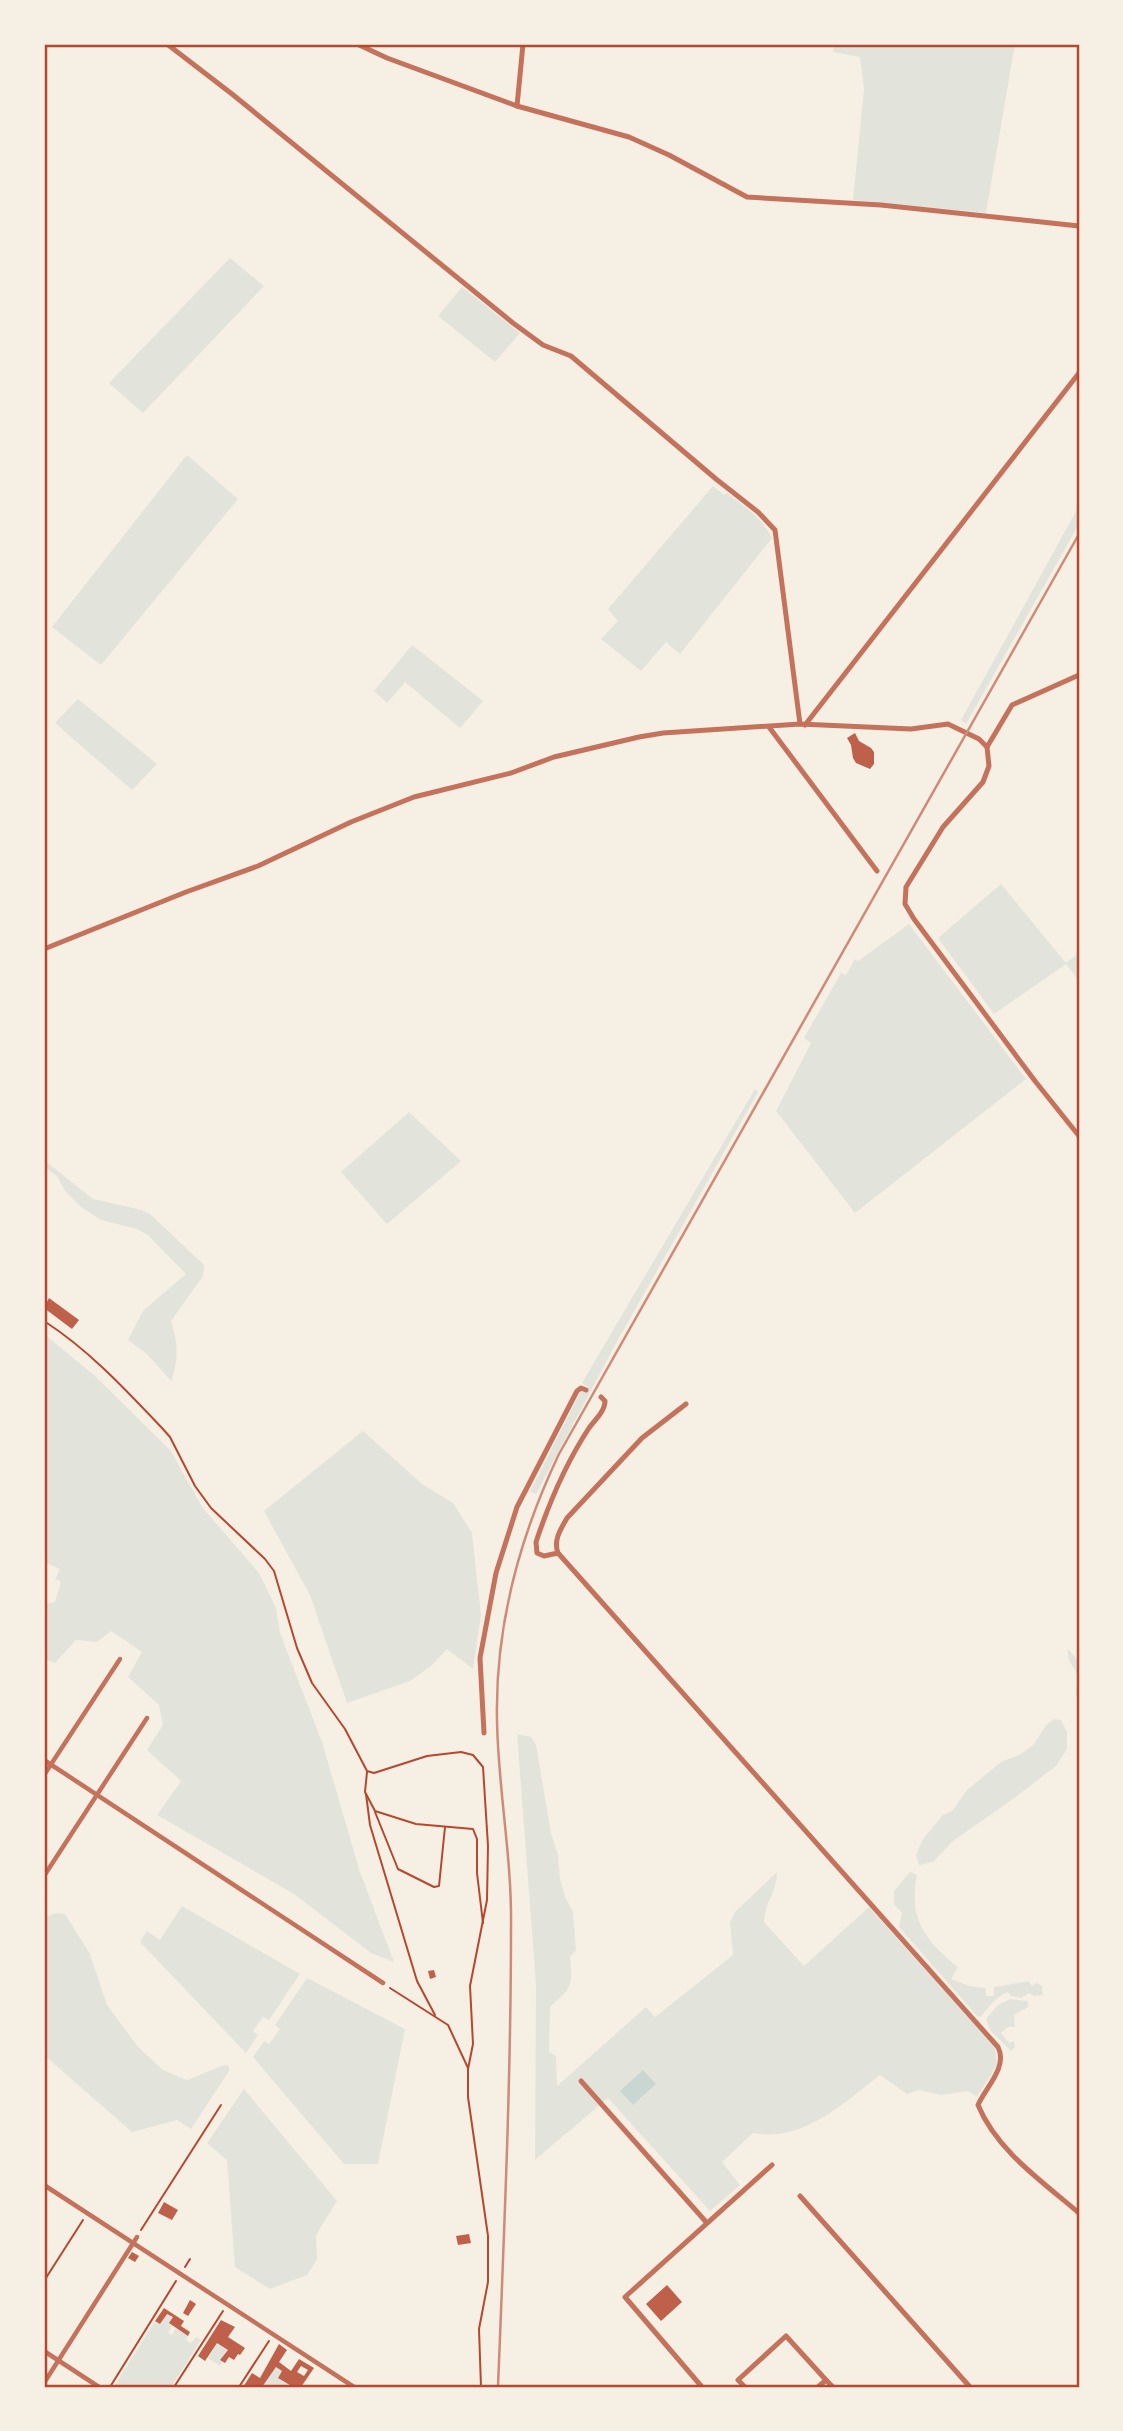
<svg xmlns="http://www.w3.org/2000/svg" width="1123" height="2431" font-family="Figtree,sans-serif">
	<rect width="100%" height="100%" fill="#f6efe4"/>
	<g fill="#e2e4dc">
		<path d="M834,44H1015L986,213L853,200L864,89L860,57L833,52Z"/>
		<path d="M230,258L264,286L143,413L109,383Z"/>
		<path d="M462,287L520,333L495,362L438,316Z"/>
		<path d="M187,455L238,499L101,665L52,627Z"/>
		<path d="M713,486L724,495L727,493C744,506 763,519 772,538L680,654L666,642L641,671L601,639L618,621L608,609Z"/>
		<path d="M1079,506V524L966,724L961,720Z"/>
		<path d="M412,645L483,701L460,728L405,682L387,703L374,691Z"/>
		<path d="M78,699L157,764L132,790L55,723Z"/>
		<path d="M1001,884L1066,963L1079,953V981L1066,964L994,1014L938,938Z"/>
		<path d="M909,924L1026,1079L855,1213L776,1111L811,1043L804,1038L841,973L846,975L855,959L858,961Z"/>
		<path d="M755,1089L758,1092L615,1345L536,1494L530,1492L581,1391L584,1392L588,1387L582,1383Z"/>
		<path d="M409,1112L461,1161L387,1224L341,1172Z"/>
		<path d="M44,1160L93,1199L142,1210L150,1214L204,1265L203,1276L171,1321C178,1343 179,1359 171,1381L148,1355L128,1340L143,1311L186,1274L148,1235L137,1229L101,1220L81,1207L65,1191L57,1176L44,1167Z"/>
		<path d="M44,1334L94,1375L171,1451L202,1507L259,1573L276,1608L280,1633L322,1742L360,1872L394,1962L371,1953L294,1894L157,1815L181,1781L147,1750L163,1725L159,1705L128,1677L142,1652L111,1631L97,1642L76,1640L55,1663L44,1659V1604L55,1602L61,1582L55,1579L60,1569L44,1562Z"/>
		<path d="M363,1431L422,1484L453,1503L472,1533L481,1615L473,1669L447,1649L431,1666L410,1681L347,1703L310,1595L264,1511Z"/>
		<path d="M1068,1649L1079,1661V1698L1076,1696C1075,1688 1079,1679 1076,1672C1071,1662 1067,1661 1068,1649Z"/>
		<path d="M1054,1719L1061,1720L1067,1732V1749L1056,1766L1013,1799L953,1841L933,1862L919,1865L916,1855L923,1839L943,1815L952,1811L967,1790L1001,1762L1021,1754L1034,1744L1046,1725Z"/>
		<path d="M517,1734L531,1737L536,1745L551,1833L558,1855L560,1879L565,1897L573,1912L576,1950L570,1957C573,1988 572,1987 550,2007L549,2052L556,2056L557,2086L646,2007L655,2017L733,1955L730,1923L735,1912L777,1872C777,1890 765,1903 764,1922L804,1966L869,1907L995,2047L997,2065L977,2097L968,2091L941,2095L919,2090L907,2094L880,2075C844,2103 802,2143 753,2133L722,2162L740,2185L710,2211L608,2098L535,2160L536,1984Z"/>
		<path d="M910,1872L917,1875C908,1918 925,1941 958,1967L951,1979L969,1986L986,1988V1996H994V1987L1029,1981L1032,1986L1037,1983L1042,1986L1043,1995L1034,1996L1029,1993L1021,1998L1011,1996L1008,1992C996,1997 988,2007 981,2017L977,2016L899,1927L902,1913L894,1904V1891Z"/>
		<path d="M182,1906L300,1974L269,2020L263,2017L253,2031L258,2035L246,2053L140,1942L147,1931L160,1940Z"/>
		<path d="M56,1913L65,1914L90,1954L107,2005L138,2047L163,2070L187,2080L224,2065L229,2066V2071L191,2129L177,2120L132,2132L44,2055V1918Z"/>
		<path d="M307,1978L405,2029L378,2164H344L253,2057L264,2041L269,2044L280,2029L275,2025Z"/>
		<path d="M1010,1999L1028,2001V2007L1014,2015L1015,2027H1008L1001,2033L1009,2043L1014,2041L1015,2047L1011,2051L990,2030L986,2019L998,2005Z"/>
		<path d="M244,2089L337,2201L316,2235L317,2259L307,2275L270,2289L235,2267L227,2160L207,2143Z"/>
		<path d="M167,2314L173,2317L169,2323L172,2326L168,2333L172,2335L176,2328L188,2336L186,2340L191,2343L196,2337L201,2340L171,2387H114L155,2321L160,2324Z"/>
		<path d="M217,2343L228,2350L220,2360L222,2362L220,2366L208,2358Z"/>
		<path d="M276,2367L282,2371L278,2378L290,2387H262Z"/>
	</g>
	<path fill="#c9d6d2" d="M643,2070L656,2084L633,2105L620,2091Z"/>
	<g fill="#bf614a" fill-rule="evenodd">
		<path d="M855,733L859,741L871,748L874,752V764L870,769L856,763L853,758L851,745L847,738Z"/>
		<path d="M49,1298L79,1320L72,1329L44,1308Z"/>
		<path d="M434,1970L436,1977L430,1979L428,1971Z"/>
		<path d="M164,2202L178,2210L172,2220L158,2213Z"/>
		<path d="M469,2234L471,2243L458,2245L456,2236Z"/>
		<path d="M132,2252L139,2256L135,2262L128,2258Z"/>
		<path d="M667,2285L682,2302L661,2321L646,2304Z"/>
		<path d="M190,2300L196,2304L188,2316L183,2313Z"/>
		<path d="M164,2308L184,2321L181,2326L190,2332L188,2336L169,2323L173,2317L167,2314L160,2324L155,2321Z"/>
		<path d="M221,2320L235,2327L228,2337L245,2348L240,2355L238,2354L234,2360L229,2357L225,2363L220,2360L228,2350L217,2343L205,2361L198,2356Z"/>
		<path d="M279,2344L287,2350L279,2362L291,2371L299,2359L314,2368L301,2387H293L278,2378L282,2371L276,2367L262,2387H243L252,2373L260,2378ZM301,2366L308,2370L304,2376L297,2372Z"/>
	</g>
	<g fill="none" stroke-linecap="round" stroke-linejoin="round">
		<g stroke="#b5482f" stroke-width="2">
			<path d="M44,1321C89,1350 125,1389 162,1428L170,1437L195,1486L211,1508L265,1559L274,1571L297,1648L312,1683L345,1729L367,1771L374,1773L427,1756L461,1752L473,1755L483,1767L488,1846L487,1900L470,1986L473,2044L468,2069V2097L488,2236V2282L479,2329L481,2387"/>
			<path d="M367,1772L365,1792L375,1811L416,1824L473,1829L477,1839V1873L483,1923"/>
			<path d="M366,1794L370,1825L417,1981L435,2015"/>
			<path d="M375,1812L398,1869L434,1887L439,1886L445,1827"/>
			<path d="M390,1988L448,2025L468,2068"/>
			<path d="M141,2230L221,2105"/>
			<path d="M185,2267L190,2259"/>
			<path d="M44,2281L83,2220"/>
			<path d="M110,2387L176,2281"/>
			<path d="M174,2387L223,2311"/>
			<path d="M239,2387L269,2341"/>
		</g>
		<g stroke="#c5725c" stroke-width="4.5">
			<path d="M44,1760L383,1983"/>
			<path d="M44,1775L120,1659"/>
			<path d="M44,1876L147,1718"/>
			<path d="M44,2185L354,2387"/>
			<path d="M44,2351L99,2387"/>
			<path d="M44,2383L137,2237"/>
		</g>
		<g stroke="#c5725c" stroke-width="5">
			<path d="M167,44L232,94L513,323L543,345L571,356L716,479L758,512L775,530L800,724"/>
			<path d="M357,44L387,58L517,106L629,137L669,155L747,197L881,205L1079,226"/>
			<path d="M517,106L523,44"/>
			<path d="M805,725L1079,373"/>
			<path d="M769,727L877,871"/>
			<path d="M987,747L1012,705L1079,675"/>
			<path d="M44,949L186,892L258,866L351,822L414,797L511,773L554,757L639,737L663,733L800,724L911,729L948,724L979,739L987,747L989,766L983,782L943,827L906,887L905,904L914,919L1035,1081L1079,1136"/>
			<path d="M686,1404L642,1438L567,1518C561,1529 553,1540 558,1553L998,2047C1008,2067 986,2087 978,2105C997,2151 1043,2182 1079,2213"/>
			<path d="M558,1553L544,1556L537,1553L536,1542C549,1503 566,1463 589,1428C595,1420 605,1411 605,1401L601,1397"/>
			<path d="M484,1733L480,1658L496,1573L517,1507L577,1391L581,1388L586,1390"/>
			<path d="M581,2081L707,2223"/>
			<path d="M800,2196L970,2387"/>
			<path d="M702,2387L625,2297L772,2165"/>
			<path d="M745,2387L738,2380L786,2336L826,2380"/>
			<path d="M818,2387L826,2380L833,2387"/>
		</g>
		<path stroke="#cf8b77" stroke-width="2.5" d="M498,2387C504,2234 511,2080 511,1926C512,1857 498,1789 497,1720C495,1626 519,1538 559,1454L1079,534"/>
	</g>
	<rect width="1123" height="2431" fill="none" stroke="#f6efe4" stroke-width="91"/>
	<rect x="46" y="46" width="1032" height="2340" fill="none" stroke="#b5482f" stroke-width="2.5"/>
</svg>
